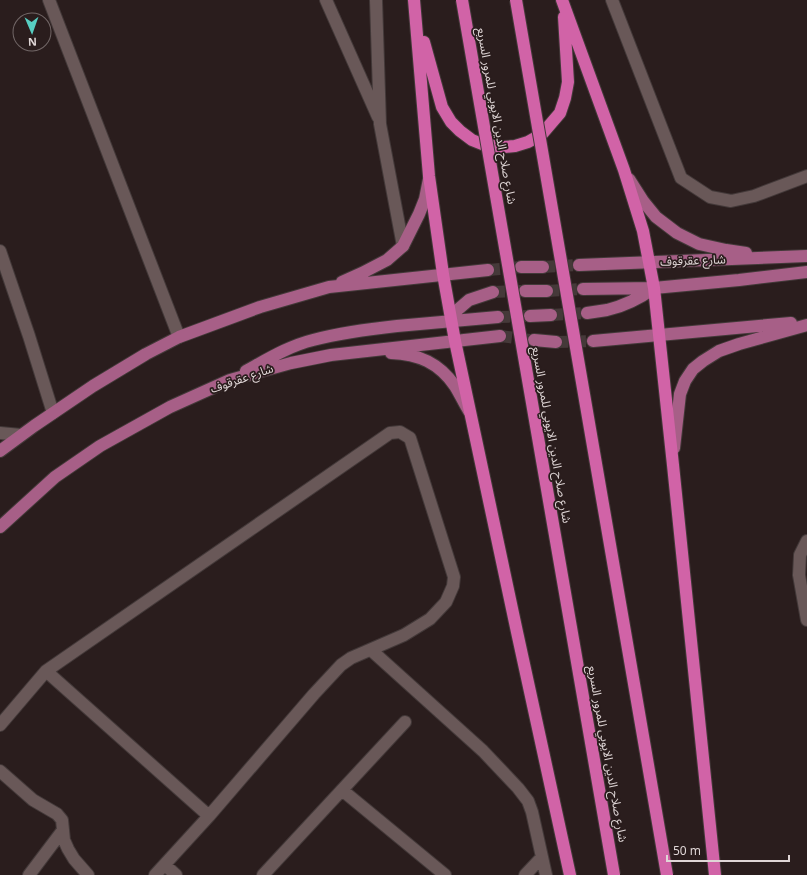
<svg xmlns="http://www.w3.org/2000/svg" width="807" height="875" font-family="Georgia,'Noto Sans Arabic',serif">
<rect width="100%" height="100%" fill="#2a1d1d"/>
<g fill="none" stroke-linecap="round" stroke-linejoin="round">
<!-- major-tunnel -->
<path stroke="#453939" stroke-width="12" stroke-dasharray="12 6" stroke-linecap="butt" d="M543 267 579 265
M488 270 521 267
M547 291 583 289
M493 292 522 291
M551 315 587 313
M498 317 530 316
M500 336 531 340
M556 342 593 341"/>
<!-- minor casing -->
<g stroke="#433939" stroke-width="14">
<path id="minor" d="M49 0 179 337
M326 0 378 117
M376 0 380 124 403 246
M612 0 681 178 710 197 731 201 754 196 807 176
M0 251 29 336 53 413
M0 433 21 435
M807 541 800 555 799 575 807 620
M371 650 483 751 518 788 528 801 532 812 546 875
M46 671 209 816
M0 725 46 671 390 433 400 432 410 438 454 577 453 586 446 602 430 619 404 635 351 658 341 665 314 694 209 816 155 875
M0 771 33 800 57 814 62 820 64 840 68 849 74 859 88 875
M342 790 445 875
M165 865 176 875
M29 875 63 830
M263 875 405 722
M525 875 542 857"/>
</g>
<!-- major casing -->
<g stroke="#433939" stroke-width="14">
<path id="major" d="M629 179 643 201 656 217 677 233 699 244 726 250 746 253
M579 265 807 256
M521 267H543
M342 282 362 273 387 260 403 246 419 214 425 199 429 179
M583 289 654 288 739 280 807 272
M525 291H547
M587 313C594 312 600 311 607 310 624 306 640 298 654 288
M530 316 551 315
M452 321 455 312 469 300 493 292
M534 340 556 342
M593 341 791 323
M391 353C419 354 439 363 455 386 460 394 464 403 469 411
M246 371C268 359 289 346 313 340 340 333 369 329 397 326 431 323 464 320 498 317
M674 448 680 394 685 381 693 369 703 361 719 351 739 344 807 325
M0 451 34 426 93 386 146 354 179 337 260 307 329 287 488 270
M0 527 55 477 100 446 170 407 230 380 291 363 331 355 500 336"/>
</g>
<!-- highway casing -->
<g stroke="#433939" stroke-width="14">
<path id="highway" d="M414 0 429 176 443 274 455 341 517 632 570 875
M562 0 624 170 643 231 654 288 673 465 715 875
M424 42 442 107 451 122 460 131 472 140 482 144 494 146 504 147 515 146 528 142 542 134 560 113 565 98 568 82 564 17"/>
</g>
<!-- minor -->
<use href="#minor" stroke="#695858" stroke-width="12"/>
<!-- major -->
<use href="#major" stroke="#a75f87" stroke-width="12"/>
<!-- highway -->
<use href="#highway" stroke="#d163a7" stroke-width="12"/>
<!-- highway-bridge casing -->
<g stroke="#433939" stroke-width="14" stroke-linecap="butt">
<path id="highway-bridge" d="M462 0 614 875
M516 0 667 875"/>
</g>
<!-- highway-bridge -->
<use href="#highway-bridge" stroke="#d163a7" stroke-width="12"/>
</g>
<g text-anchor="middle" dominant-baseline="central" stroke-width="3.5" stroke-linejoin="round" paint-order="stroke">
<!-- street labels -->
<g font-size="12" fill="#dfd6d6" stroke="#2a1d1d">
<text transform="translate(496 116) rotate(80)">شارع صلاح الدين الايوبي للمرور السريع</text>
<text transform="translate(693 261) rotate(-2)">شارع عقرقوف</text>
<text transform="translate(242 379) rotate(-19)">شارع عقرقوف</text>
<text transform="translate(551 435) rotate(80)">شارع صلاح الدين الايوبي للمرور السريع</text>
<text transform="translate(607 754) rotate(80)">شارع صلاح الدين الايوبي للمرور السريع</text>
</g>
</g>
<!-- north arrow -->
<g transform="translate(32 32) rotate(178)"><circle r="19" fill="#2a1d1d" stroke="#726767"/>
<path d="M0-3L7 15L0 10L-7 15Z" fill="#57cec2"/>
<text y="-6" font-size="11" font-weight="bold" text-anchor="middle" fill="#dfd6d6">N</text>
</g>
<!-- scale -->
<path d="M667 855v6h122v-6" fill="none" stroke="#dfd6d6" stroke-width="2"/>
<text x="673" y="855" font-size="12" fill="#dfd6d6" stroke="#2a1d1d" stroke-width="3" paint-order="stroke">50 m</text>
</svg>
